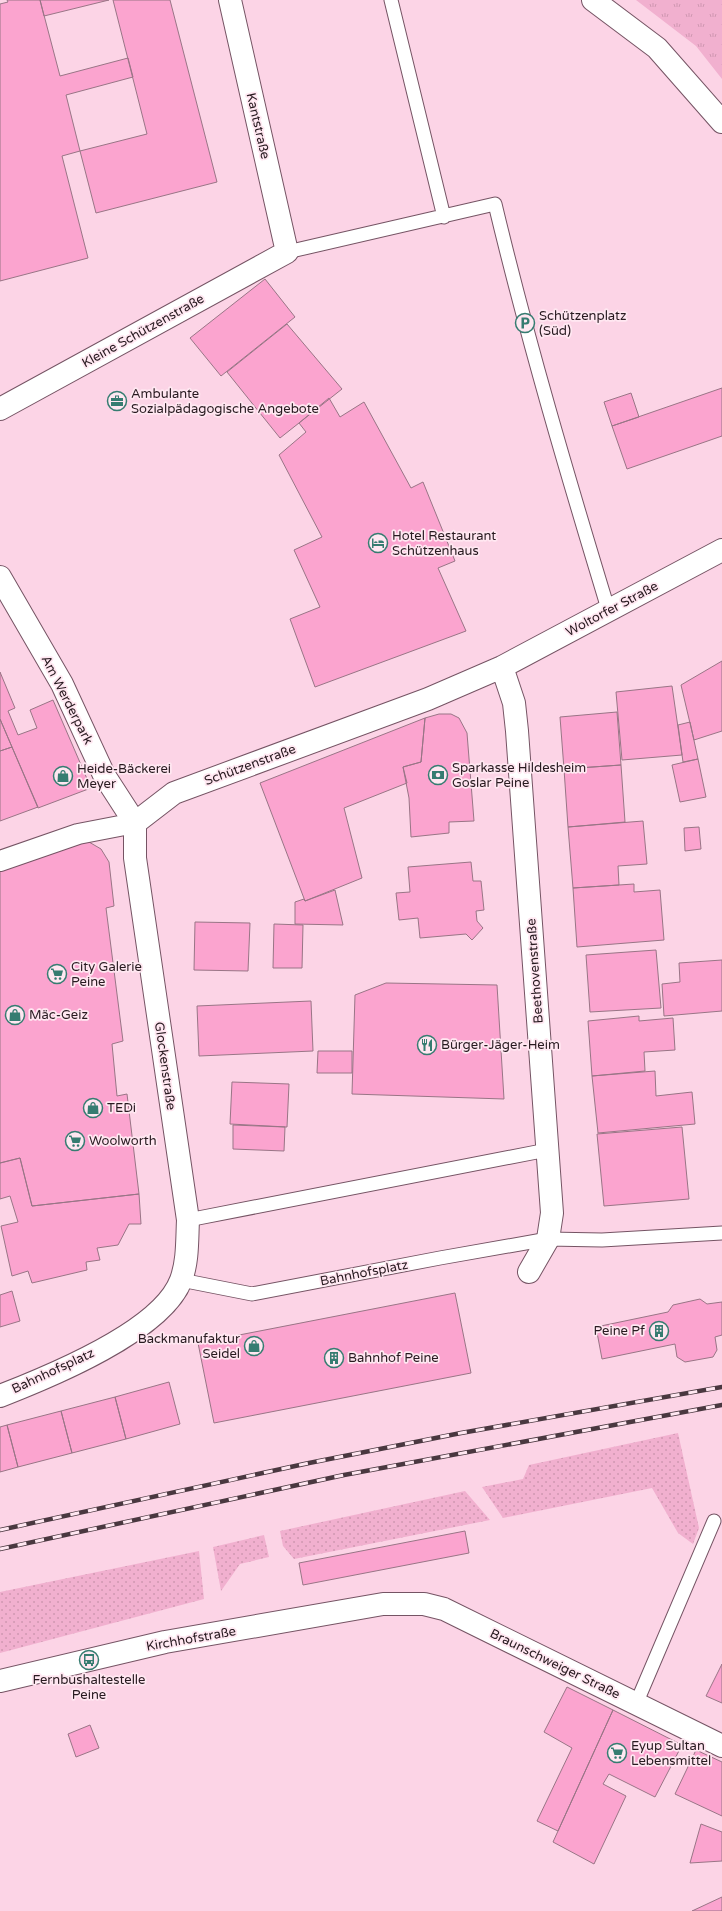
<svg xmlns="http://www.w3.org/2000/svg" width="722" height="1911" font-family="'Varela Round',sans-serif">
<defs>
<pattern id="grass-dots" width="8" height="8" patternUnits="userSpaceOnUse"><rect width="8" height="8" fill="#f1b0cf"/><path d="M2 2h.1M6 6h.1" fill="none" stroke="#cf97b1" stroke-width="1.8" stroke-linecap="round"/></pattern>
<pattern id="park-tufts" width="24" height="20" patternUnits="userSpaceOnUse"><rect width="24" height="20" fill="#f1b0cf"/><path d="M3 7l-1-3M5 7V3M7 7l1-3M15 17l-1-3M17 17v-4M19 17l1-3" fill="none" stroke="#cf97b1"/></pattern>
</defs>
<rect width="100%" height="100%" fill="#fcd4e6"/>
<!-- grass -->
<path fill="url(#grass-dots)" d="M678 1433 699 1528 693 1544 678 1533 652 1488 503 1518 482 1487 523 1479 529 1465Z
M465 1491 490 1520 294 1559 283 1546 280 1531Z
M264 1535 269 1557 240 1564 221 1591 213 1547Z
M199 1551 204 1599 0 1653V1592Z"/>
<!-- park -->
<path fill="url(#park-tufts)" d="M636 0H722V79L696 46Z"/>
<!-- building -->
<path fill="#fba4cf" stroke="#997586" d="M7 0H40L60 76 128 58 133 77 66 95 80 151 62 156 88 258 0 281V4L8 2Z
M40 0H109L44 16Z
M113 0H170L217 182 96 213 80 151 147 134Z
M265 279 295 317 221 376 190 338Z
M287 324 342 389 280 438 227 372Z
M722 388V436L627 469 612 426Z
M631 393 639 417 612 426 604 402Z
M329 398 340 417 364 402 411 488 423 482 455 561 438 568 466 631 315 687 290 619 320 607 294 550 322 537 279 455 306 432 299 423Z
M722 661V731L694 740 681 685Z
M0 672 15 708 8 711 18 735 37 728 30 710 53 700 91 788 38 808 0 719Z
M672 686 682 755 622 760 616 692Z
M617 712 621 765 564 769 560 717Z
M439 714H451L459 718 467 733 474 821 449 822V833L411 837 409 798 403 767 421 762 425 718Z
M425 718 421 762 403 767 407 783 344 808 362 878 305 901 260 783Z
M0 719 12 747 0 751Z
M690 722 698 759 683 762 678 725Z
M12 747 38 807 0 821V751Z
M698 759 706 797 680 802 672 765Z
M621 765 625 822 568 827 564 769Z
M643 821 647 864 618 866 619 885 573 888 568 827Z
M699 827 701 849 685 851 684 828Z
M76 840 89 842 101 849 109 862 114 906 106 908 123 1041 112 1044 117 1096 127 1094 139 1194 32 1206 20 1158 0 1163V867Z
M471 862 473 881H481L484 910 476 911 477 921 483 928 472 940 466 934 420 938 418 918 399 920 396 893 410 892 408 867Z
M634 884V892L660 890 664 940 577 947 573 888Z
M335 890 343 925 295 924V902L304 899 305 901Z
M195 922 250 923 248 971 194 970Z
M274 924 303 925 302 968H273Z
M656 950 661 1008 590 1012 586 955Z
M722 960V1011L664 1016 662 984 680 982 679 963Z
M386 983 497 985 504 1099 352 1094 355 995Z
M311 1001 313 1051 199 1056 197 1006Z
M639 1016V1021L673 1018 675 1050 644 1052 645 1071 592 1076 588 1021Z
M318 1051H352V1073H317Z
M655 1071 656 1096 692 1092 695 1124 598 1133 592 1076Z
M232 1082 289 1084 287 1127 230 1124Z
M233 1125 285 1127 284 1151 233 1149Z
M682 1127 689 1199 604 1206 597 1134Z
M20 1158 32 1206 139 1194 141 1224H129L118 1245 97 1248 100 1260 86 1262 87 1270 32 1283 28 1271 12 1276 1 1226 18 1222 10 1196 0 1199V1163Z
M12 1291 20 1321 0 1327V1295Z
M455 1293 471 1373 214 1423 198 1343Z
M700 1299 707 1304 722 1302V1335L715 1337 717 1350 713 1357 685 1362 677 1357 675 1344 602 1359 596 1327 668 1312 673 1305Z
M169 1382 180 1424 126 1439 115 1397Z
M115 1397 126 1439 72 1453 61 1411Z
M61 1411 72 1453 18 1467 7 1425Z
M7 1425 18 1467 0 1472V1427Z
M465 1531 469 1553 303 1585 299 1563Z
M722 1664V1703L706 1696Z
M567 1687 613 1710 558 1831 537 1821 572 1748 544 1732Z
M613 1710 682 1745 655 1797 609 1774 603 1784 626 1796 594 1864 553 1842Z
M90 1725 99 1748 76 1757 68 1734Z
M696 1750 722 1762V1816L675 1794Z
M701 1824 722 1832V1861L690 1863Z
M722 1897V1911H692Z"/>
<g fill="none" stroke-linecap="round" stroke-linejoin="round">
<!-- service casing -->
<g stroke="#755464" stroke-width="15">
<path id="service" d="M391 0 444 217
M287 252 495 204C528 342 568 477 609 612
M188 1220 547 1150
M181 1280 252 1294 440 1258 548 1239 602 1240 722 1233
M636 1704 714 1521"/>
</g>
<!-- pedestrian casing -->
<g stroke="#755464" stroke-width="22">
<path id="pedestrian" d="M0 861 78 834 135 823"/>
</g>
<!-- minor casing -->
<g stroke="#755464" stroke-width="24">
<path id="minor" d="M0 409 287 252 230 0
M0 577 62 684 104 775 135 823
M502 667 514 703 517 731 552 1213 548 1239 529 1272
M135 823 174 793 428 699 502 667 722 550
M0 1396C49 1377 162 1331 181 1280 188 1261 187 1240 188 1220L135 858V823
M0 1681 165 1642 383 1604H424L444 1609 722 1746"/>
</g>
<!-- tertiary casing -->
<g stroke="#755464" stroke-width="24">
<path id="tertiary" d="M593 0 657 48 722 122"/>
</g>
<!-- service -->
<use href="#service" stroke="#fff" stroke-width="13"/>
<!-- pedestrian -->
<use href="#pedestrian" stroke="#fff" stroke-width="20"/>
<!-- minor -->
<use href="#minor" stroke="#fff" stroke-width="22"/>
<!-- tertiary -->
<use href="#tertiary" stroke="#fff" stroke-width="22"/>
<!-- rail casing -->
<g stroke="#4a3840" stroke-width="4.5">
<path id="rail" d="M0 1530 309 1463 461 1433 722 1387
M0 1549 344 1475 722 1405"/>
</g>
<!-- rail -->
<use href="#rail" stroke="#ffe7f1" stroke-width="3" stroke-dasharray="9" stroke-linecap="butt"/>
</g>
<!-- icons -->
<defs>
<g id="parking-ring" transform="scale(1)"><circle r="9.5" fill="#ffe7f1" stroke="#367c71" stroke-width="1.5"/><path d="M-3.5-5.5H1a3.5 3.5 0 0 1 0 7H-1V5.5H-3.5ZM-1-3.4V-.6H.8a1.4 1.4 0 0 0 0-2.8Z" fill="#367c71"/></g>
<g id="office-ring" transform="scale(1)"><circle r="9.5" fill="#ffe7f1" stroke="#367c71" stroke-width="1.5"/><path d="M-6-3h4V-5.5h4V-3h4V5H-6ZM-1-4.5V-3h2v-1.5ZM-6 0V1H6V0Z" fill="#367c71"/></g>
<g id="hotel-ring" transform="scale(1)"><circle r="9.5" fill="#ffe7f1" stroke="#367c71" stroke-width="1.5"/><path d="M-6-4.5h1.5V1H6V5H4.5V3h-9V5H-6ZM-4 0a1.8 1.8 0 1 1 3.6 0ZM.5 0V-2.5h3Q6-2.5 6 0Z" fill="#367c71"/></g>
<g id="bank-ring" transform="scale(1)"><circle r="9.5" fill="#ffe7f1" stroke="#367c71" stroke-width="1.5"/><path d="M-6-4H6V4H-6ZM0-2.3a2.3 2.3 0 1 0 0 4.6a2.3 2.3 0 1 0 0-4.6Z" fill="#367c71"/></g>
<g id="shop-ring" transform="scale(1)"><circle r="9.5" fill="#ffe7f1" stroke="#367c71" stroke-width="1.5"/><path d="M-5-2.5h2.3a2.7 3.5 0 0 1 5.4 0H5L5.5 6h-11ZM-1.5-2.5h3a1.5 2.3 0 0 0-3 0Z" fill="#367c71"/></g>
<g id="supermarket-ring" transform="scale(1)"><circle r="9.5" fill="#ffe7f1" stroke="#367c71" stroke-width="1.5"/><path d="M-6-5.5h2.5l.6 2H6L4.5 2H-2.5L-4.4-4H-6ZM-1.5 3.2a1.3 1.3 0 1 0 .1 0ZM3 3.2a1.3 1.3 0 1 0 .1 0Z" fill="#367c71"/></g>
<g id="restaurant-ring" transform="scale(1)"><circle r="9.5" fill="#ffe7f1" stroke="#367c71" stroke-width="1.5"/><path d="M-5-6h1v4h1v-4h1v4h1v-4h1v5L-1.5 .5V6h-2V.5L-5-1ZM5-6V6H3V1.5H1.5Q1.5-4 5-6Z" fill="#367c71"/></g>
<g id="building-ring" transform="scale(1)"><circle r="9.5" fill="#ffe7f1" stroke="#367c71" stroke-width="1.5"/><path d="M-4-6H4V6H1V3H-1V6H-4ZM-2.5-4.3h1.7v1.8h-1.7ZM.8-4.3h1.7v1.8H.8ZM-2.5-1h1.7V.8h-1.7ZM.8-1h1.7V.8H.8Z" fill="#367c71"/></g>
<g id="bus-ring" transform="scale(1)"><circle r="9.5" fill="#ffe7f1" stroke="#367c71" stroke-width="1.5"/><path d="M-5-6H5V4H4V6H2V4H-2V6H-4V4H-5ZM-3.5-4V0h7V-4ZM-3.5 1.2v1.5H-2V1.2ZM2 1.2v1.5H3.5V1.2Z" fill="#367c71"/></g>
</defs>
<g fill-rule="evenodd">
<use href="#parking-ring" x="525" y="323"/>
<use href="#office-ring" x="117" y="401"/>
<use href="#hotel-ring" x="378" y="543"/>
<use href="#bank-ring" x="438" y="775"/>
<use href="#shop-ring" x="63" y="776"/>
<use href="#supermarket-ring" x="57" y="974"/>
<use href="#shop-ring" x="15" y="1015"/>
<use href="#restaurant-ring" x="427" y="1045"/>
<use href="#shop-ring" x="93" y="1108"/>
<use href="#supermarket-ring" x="75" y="1141"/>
<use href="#building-ring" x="659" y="1331"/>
<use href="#shop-ring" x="254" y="1346"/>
<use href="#building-ring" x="334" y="1358"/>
<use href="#bus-ring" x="89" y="1660"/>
<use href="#supermarket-ring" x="617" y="1753"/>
</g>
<g text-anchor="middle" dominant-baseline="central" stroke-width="3.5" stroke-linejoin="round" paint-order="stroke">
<!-- street labels -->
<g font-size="13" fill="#281a20" stroke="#ffe7f1">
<text transform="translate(258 126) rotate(77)">Kantstraße</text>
<text transform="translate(143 331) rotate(-29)">Kleine Schützenstraße</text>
<text transform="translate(612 609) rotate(-28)">Woltorfer Straße</text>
<text transform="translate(67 700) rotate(63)">Am Werderpark</text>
<text transform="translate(250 765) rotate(-20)">Schützenstraße</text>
<text transform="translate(535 971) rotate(-94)">Beethovenstraße</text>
<text transform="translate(165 1066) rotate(82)">Glockenstraße</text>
<text transform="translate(364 1273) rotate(-11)">Bahnhofsplatz</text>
<text transform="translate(53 1371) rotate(-25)">Bahnhofsplatz</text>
<text transform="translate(191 1639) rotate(-10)">Kirchhofstraße</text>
<text transform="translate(555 1664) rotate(26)">Braunschweiger Straße</text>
</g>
<!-- poi labels -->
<g font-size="13" fill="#281a20" stroke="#ffe7f1" text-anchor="start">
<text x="539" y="316">Schützenplatz<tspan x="539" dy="15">(Süd)</tspan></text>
<text x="131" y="394">Ambulante<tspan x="131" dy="15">Sozialpädagogische Angebote</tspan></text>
<text x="392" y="536">Hotel Restaurant<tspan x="392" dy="15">Schützenhaus</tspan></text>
<text x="452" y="768">Sparkasse Hildesheim<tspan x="452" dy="15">Goslar Peine</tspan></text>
<text x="77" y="769">Heide-Bäckerei<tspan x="77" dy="15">Meyer</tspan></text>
<text x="71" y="967">City Galerie<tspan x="71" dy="15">Peine</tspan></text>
<text x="29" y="1015">Mäc-Geiz</text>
<text x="441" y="1045">Bürger-Jäger-Heim</text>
<text x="107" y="1108">TEDi</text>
<text x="89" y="1141">Woolworth</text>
<text x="645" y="1331" text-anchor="end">Peine Pf</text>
<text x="240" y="1339" text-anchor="end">Backmanufaktur<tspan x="240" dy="15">Seidel</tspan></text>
<text x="348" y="1358">Bahnhof Peine</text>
<text x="89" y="1680" text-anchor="middle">Fernbushaltestelle<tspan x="89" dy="15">Peine</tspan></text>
<text x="631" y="1746">Eyup Sultan<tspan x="631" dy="15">Lebensmittel</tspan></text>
</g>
</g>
</svg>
